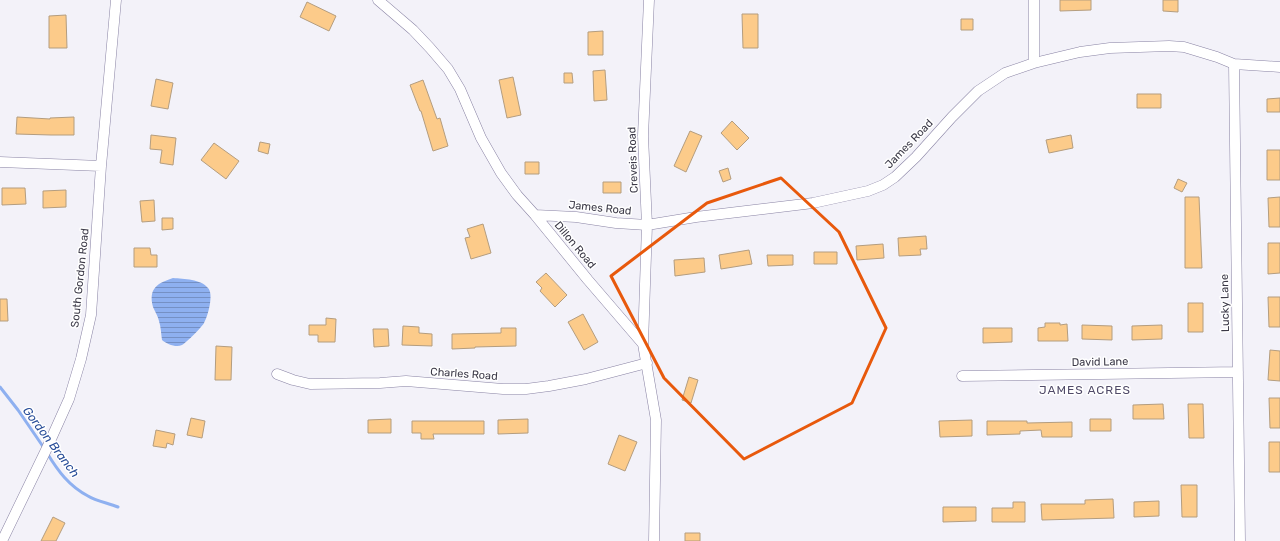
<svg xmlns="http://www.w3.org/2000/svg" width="1280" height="541" font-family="Rubik,sans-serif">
<defs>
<pattern id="water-rules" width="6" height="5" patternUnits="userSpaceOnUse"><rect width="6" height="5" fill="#8eb0f0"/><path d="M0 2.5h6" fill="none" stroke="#7590c4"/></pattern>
</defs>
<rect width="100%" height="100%" fill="#f3f2f9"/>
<!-- water -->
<path fill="url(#water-rules)" d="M173 278C184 279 201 279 208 288 214 294 208 316 204 323 202 327 186 343 182 345 176 348 167 344 162 340 161 334 161 327 159 321 158 316 155 312 153 307 148 288 158 283 173 278Z"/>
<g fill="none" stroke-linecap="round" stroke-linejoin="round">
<!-- stream -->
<path stroke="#8eb0f0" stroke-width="3" d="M0 387 18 410 44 448
M47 453C58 471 69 486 88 496 96 501 108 503 118 507"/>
</g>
<!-- building -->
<path fill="#fccb8a" stroke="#b49d7f" d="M1060 0H1091V10L1060 11Z
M1163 0H1178V12L1163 11Z
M307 2 336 16 329 31 300 17Z
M742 14H758V48H743Z
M66 15 67 48H49V16Z
M961 19H973V30H961Z
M603 31V55H588V32Z
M605 70 607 100 594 101 593 71Z
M564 73H572L573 83H564Z
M513 77 521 115 507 118 499 80Z
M156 79 173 83 168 109 151 106Z
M423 80 437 119 440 118 448 146 433 151 421 111H420L410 85Z
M1137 94H1161V108H1137Z
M1280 98V112H1267V99Z
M17 117 50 119V118L74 117V135H51L16 134Z
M732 121 749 138 737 150 721 133Z
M690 131 702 136 686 172 674 166Z
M151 135 176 138 173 165 160 163 162 150 150 149Z
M1071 135 1073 148 1049 153 1046 140Z
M260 142 270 144 268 154 258 151Z
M214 143 239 161 226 179 201 160Z
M1267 150H1280V180H1267Z
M525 162H539V174H525Z
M728 168 731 179 723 182 719 171Z
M1178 179 1187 183 1182 192 1174 188Z
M603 182H621V193H603Z
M2 188H25L26 204 2 205Z
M66 190V207L43 208V191Z
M1185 197H1199L1202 268H1185Z
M1280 197V227H1269L1268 198Z
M154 200 155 221 142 222 140 201Z
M162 218H173V229L162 230Z
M483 224 491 253 471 259 465 238 470 237 467 229Z
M926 236 927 249H920L921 255 899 256 898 238Z
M1268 243H1280V273L1268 274Z
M883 244 884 258 857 260 856 246Z
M134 248H150L151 255H157V267H134Z
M749 250 752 264 721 269 719 255Z
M814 252H837V264H814Z
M767 255H793V265L768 266Z
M704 258 705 272 675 276 674 260Z
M546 273 567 295 555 307 540 291 542 288 536 282Z
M1268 297H1280V327H1269Z
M0 299H7L8 321H0Z
M1188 303H1203V332H1188Z
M583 314 598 342 584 350 568 322Z
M326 318 336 319 335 342H318V335H309V325H326Z
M1045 323H1060V325L1067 324 1068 341H1038V328L1045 327Z
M1082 325 1112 326V340L1082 339Z
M1162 325V339L1132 340V326Z
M403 326 419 327V333L432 334V346L402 345Z
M501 328H516V346L475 347V348L452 349V334L501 333Z
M983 328H1012V342L983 343Z
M373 329H388L389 346 374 347Z
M216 346 232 347 231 380H215Z
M1270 350 1280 351V381L1268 380Z
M689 377 698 380 691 403 682 400Z
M1269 398H1280V428H1270Z
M1163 404 1164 419H1133V405Z
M1188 404H1203L1204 438H1189Z
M191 418 205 421 202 438 187 435Z
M391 419V433H368V420Z
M528 419V433L498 434V420Z
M1090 419H1111V431H1090Z
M972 420V436L940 437 939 421Z
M412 421H484V434H433L434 439H421V433H412Z
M987 421H1027V423L1072 422V437H1042L1041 430 1020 431V434L987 435Z
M156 430 175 434 173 445 167 443 166 448 153 446Z
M619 435 637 442 625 471 608 464Z
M1269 442H1280V472H1269Z
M1181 485H1197V517H1182Z
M1113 499 1114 518 1042 520 1041 504H1085V500Z
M1159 501V516L1134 517V502Z
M1013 502H1025V522H992V508H1013Z
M943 507H976V521L943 522Z
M53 517 65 523 56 541H41Z
M685 533H700V541H685Z"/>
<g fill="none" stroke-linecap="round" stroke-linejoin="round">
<!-- minor casing -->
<g stroke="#8983a4" stroke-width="11">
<path id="minor" d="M378 0 413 30 430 48 448 69 460 89 481 138 501 173 517 195 535 215 588 280 643 344 656 420 654 541
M1034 63V0
M1234 64 1240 541
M0 162 101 166
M535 215 576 217 616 223 647 225 696 217 813 203 868 191 883 185 895 177 916 157 952 117 978 91 1005 73 1034 63 1080 52 1110 48 1169 46 1184 47 1217 57 1234 64 1280 67
M643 344 647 225 643 136 649 0
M277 374 293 380 310 384 380 383 406 381 503 389H526L549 386 586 379 647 363
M962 376 1238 372
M2 541 47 448 69 399 81 359 91 315 101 166 116 0"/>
</g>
<!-- minor -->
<use href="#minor" stroke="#fff" stroke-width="10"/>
</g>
<!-- marked area -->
<path fill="none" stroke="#e8590c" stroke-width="3" stroke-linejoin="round" d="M781 178 839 232 886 328 852 403 744 459 664 378 611 276 707 203Z"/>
<g text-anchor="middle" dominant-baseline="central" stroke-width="3" stroke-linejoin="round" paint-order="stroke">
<!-- street labels -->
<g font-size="11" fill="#3b3947" stroke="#fff">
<text transform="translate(909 144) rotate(-46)">James Road</text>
<text transform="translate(633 160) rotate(-92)">Creveis Road</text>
<text transform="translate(600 208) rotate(6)">James Road</text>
<text transform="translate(575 245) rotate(50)">Dillon Road</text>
<text transform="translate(80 278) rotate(-84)">South Gordon Road</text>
<text transform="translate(1225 303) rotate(-91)">Lucky Lane</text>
<text transform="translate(1100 362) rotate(-1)">David Lane</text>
<text transform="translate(464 374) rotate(4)">Charles Road</text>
</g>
<!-- neighbourhood labels -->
<g font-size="12" letter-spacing="1" fill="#504a68" stroke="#fff">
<text x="1085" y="390">JAMES ACRES</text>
</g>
<!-- water labels -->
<g font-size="12" font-style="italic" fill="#284d98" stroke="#fff">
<text transform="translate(51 442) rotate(53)">Gordon Branch</text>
</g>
</g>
</svg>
